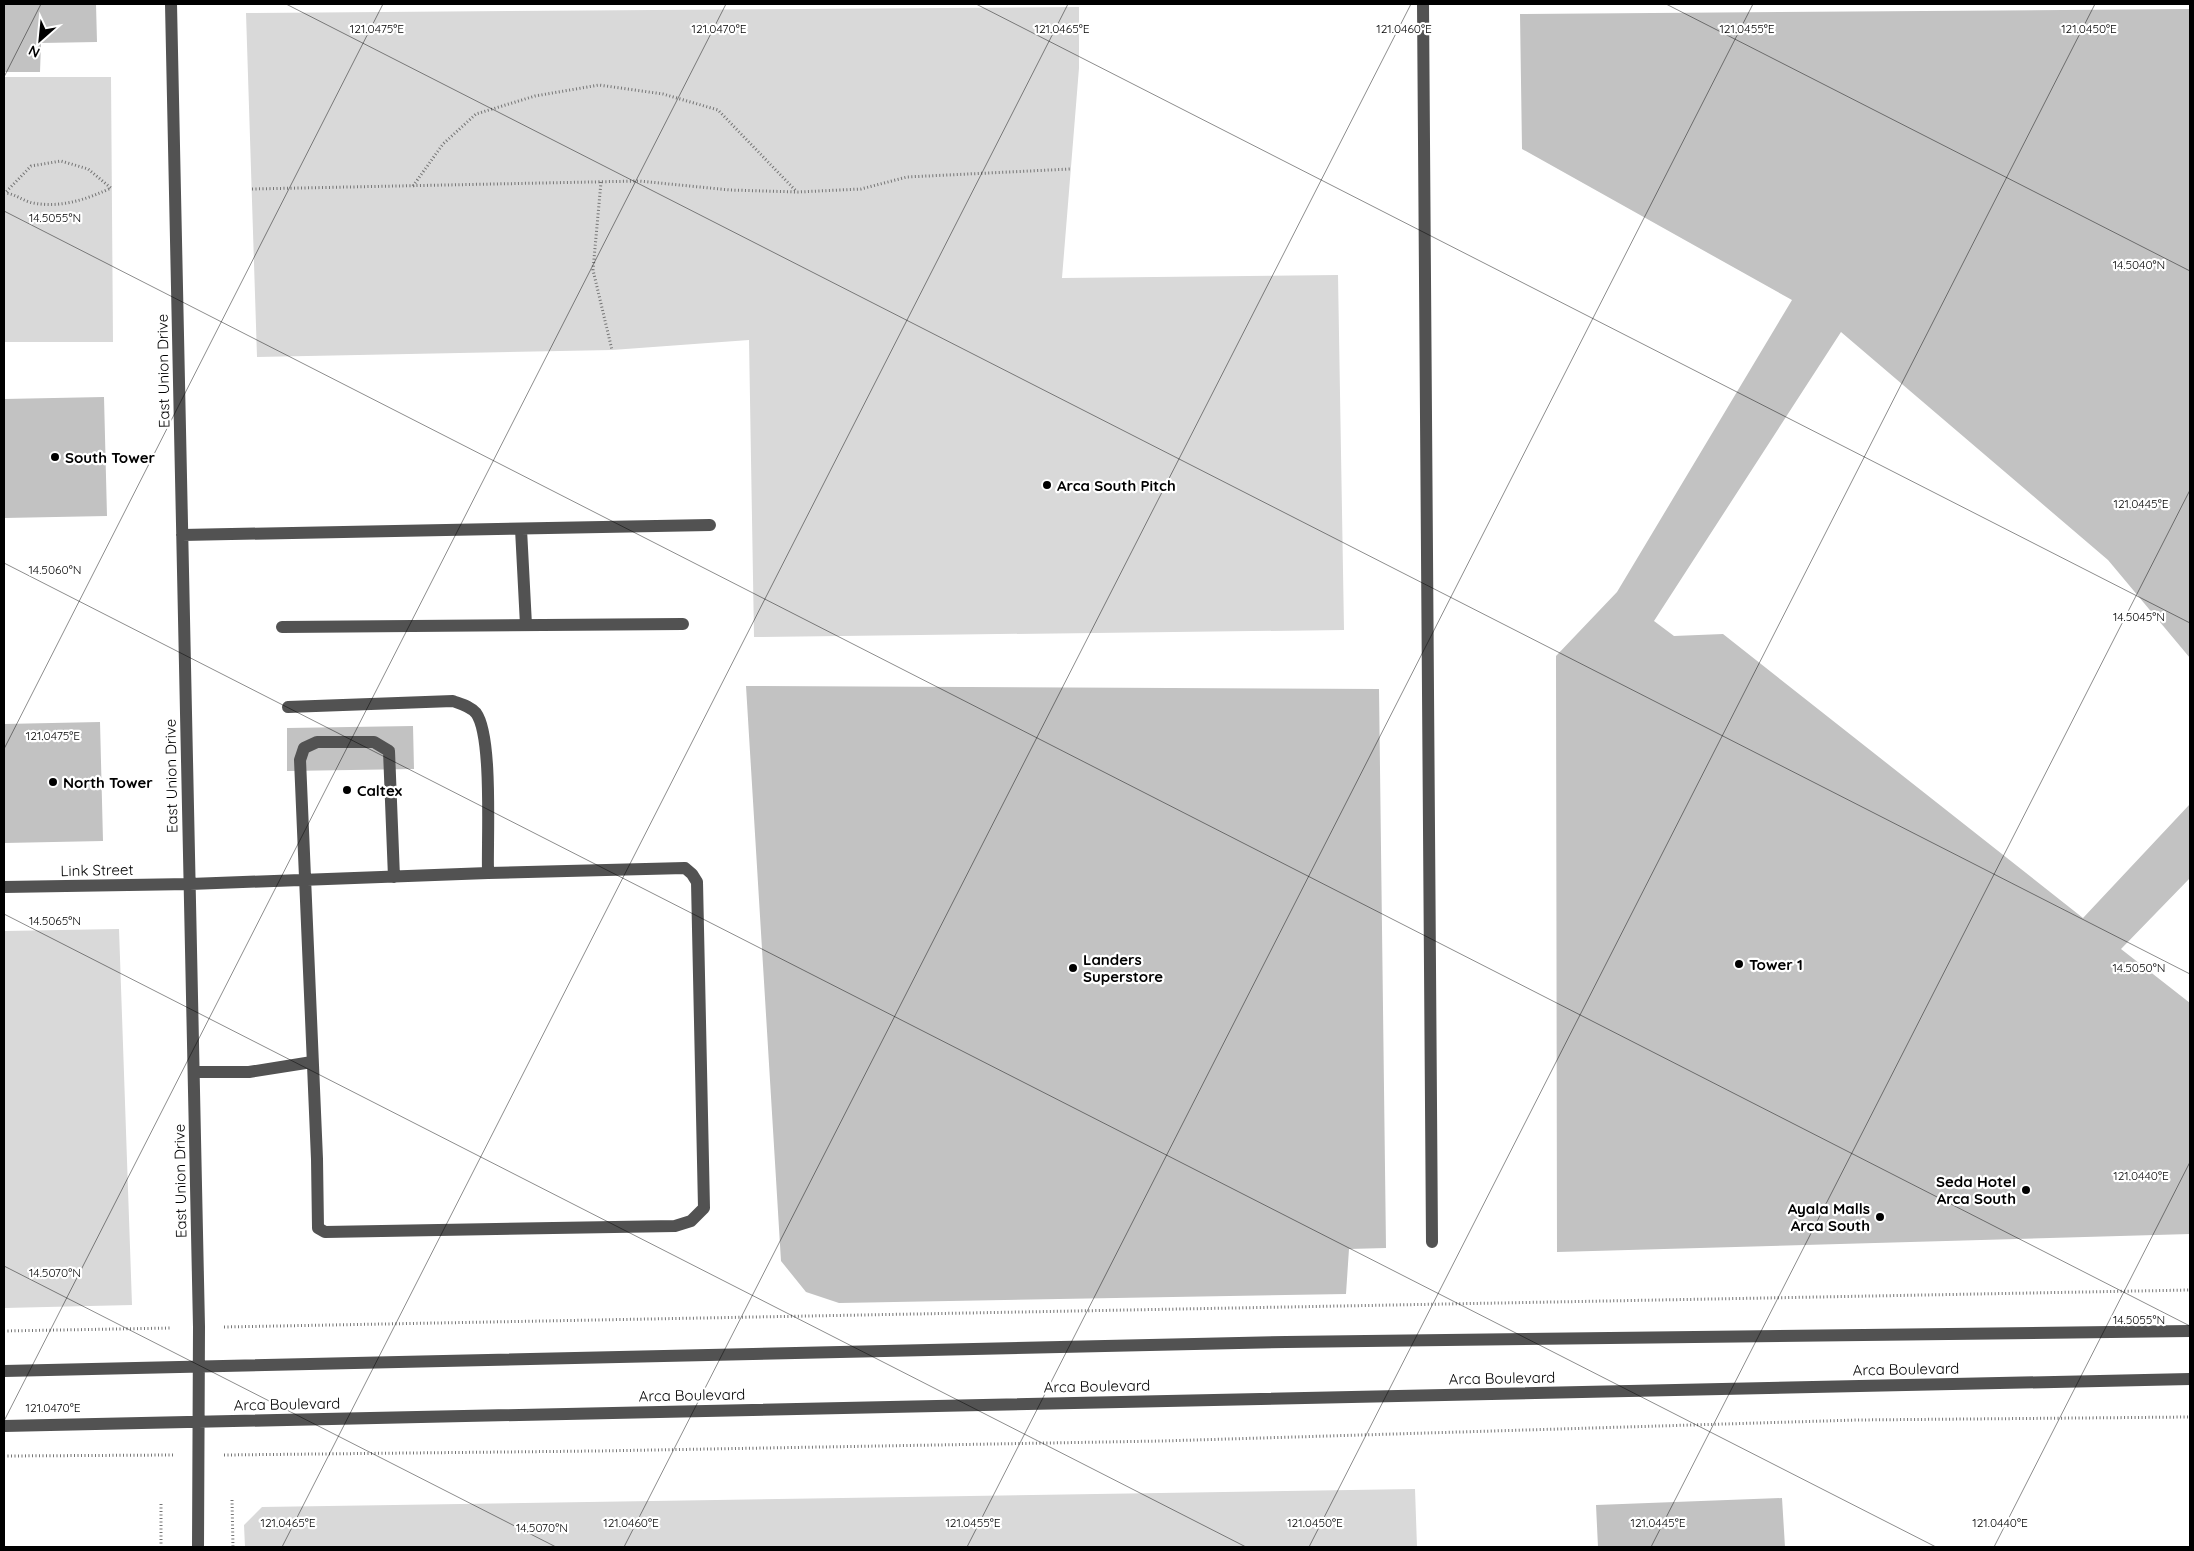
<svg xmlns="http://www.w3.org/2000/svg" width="2194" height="1551" font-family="Quicksand,sans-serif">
<rect width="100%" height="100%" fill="#fff"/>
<!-- green -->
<path fill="#d9d9d9" d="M1079 7V68L1062 278 1338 275 1344 630 754 637 749 340 612 350 257 357 246 13Z
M4 77H111L113 342H4Z
M119 929 132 1305 4 1308V931Z
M1415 1489 1417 1547H245L244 1525 262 1507Z"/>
<!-- building -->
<path fill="#c2c2c2" d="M4 4H96L97 42 41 43 40 72H4Z
M2190 9V658L2108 560 1841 332 1654 621 1674 636 1723 634 2083 918 2190 804V878L2121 949 2190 1003V1234L1557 1252 1556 656 1617 592 1792 300 1522 149 1520 14Z
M104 397 107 516 4 518V399Z
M746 686 1379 689 1386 1248 1349 1249 1346 1294 839 1303 806 1292 781 1261Z
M100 722 103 841 4 843V724Z
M413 726 414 769 287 771V728Z
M1782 1498 1785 1547H1598L1596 1505Z"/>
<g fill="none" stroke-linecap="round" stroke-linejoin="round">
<!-- path -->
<path stroke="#747474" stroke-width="3" stroke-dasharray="1 2.5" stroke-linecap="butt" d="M601 182 593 270 612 350
M413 186 443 144 476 114 535 96 599 85 663 94 718 110 797 192
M252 189 639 181 730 190 798 192 861 189 907 177 1070 169
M4 193C14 193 23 201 33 203 61 208 85 200 111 188L88 169 61 161 31 166 6 192
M224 1327 2190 1290
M4 1331 172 1328
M224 1455 596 1451 1162 1441 1857 1420 2190 1417
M4 1456 173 1455
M232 1500 233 1547
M161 1547V1502"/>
<!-- minor -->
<path stroke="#525252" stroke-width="12" d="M171 4 199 1327 198 1547
M1423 4 1432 1242
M521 529 526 625
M182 535 710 525
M282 627 683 624
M288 707 453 701C461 704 470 706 476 713 493 736 487 840 488 873L685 868 692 874 697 882 704 1208 691 1221 675 1226 325 1232 318 1228 317 1159 300 760 304 748 317 742H374L389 751 394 877
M4 887 190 884 488 873
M194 1072H249L312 1062
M4 1371 1286 1342 2190 1331
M4 1426 2190 1379"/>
</g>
<!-- ticks -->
<path fill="none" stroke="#000" stroke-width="1" stroke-opacity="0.45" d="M286 4 2190 974M976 4 2190 623M1666 4 2190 271M4 77 41 4M4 211 2190 1326M4 563 1936 1547M4 749 383 4M4 914 1246 1547M4 1266 556 1547M4 1421 726 4M282 1547 1068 4M624 1547 1411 4M967 1547 1753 4M1309 1547 2095 4M1651 1547 2190 490M1994 1547 2190 1162"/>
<!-- markers -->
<g fill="#000" stroke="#fff" stroke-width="2">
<circle cx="55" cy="457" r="5"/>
<circle cx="1047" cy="485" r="5"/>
<circle cx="53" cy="782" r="5"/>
<circle cx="347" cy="790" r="5"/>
<circle cx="1739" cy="964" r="5"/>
<circle cx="1073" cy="968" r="5"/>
<circle cx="2026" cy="1190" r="5"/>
<circle cx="1880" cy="1217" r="5"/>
</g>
<g text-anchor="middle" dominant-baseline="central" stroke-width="4.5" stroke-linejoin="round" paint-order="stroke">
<!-- street labels -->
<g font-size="15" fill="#000" stroke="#fff">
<text transform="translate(163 371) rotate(-91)">East Union Drive</text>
<text transform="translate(171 776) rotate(-91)">East Union Drive</text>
<text transform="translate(97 870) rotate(-1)">Link Street</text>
<text transform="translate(180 1181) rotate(-91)">East Union Drive</text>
<text transform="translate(1906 1369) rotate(-1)">Arca Boulevard</text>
<text transform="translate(1502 1378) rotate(-1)">Arca Boulevard</text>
<text transform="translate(1097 1386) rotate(-1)">Arca Boulevard</text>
<text transform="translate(692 1395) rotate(-1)">Arca Boulevard</text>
<text transform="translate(287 1404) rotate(-1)">Arca Boulevard</text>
</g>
<!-- poi labels -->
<g font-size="15" font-weight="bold" fill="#000" stroke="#fff" text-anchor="start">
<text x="65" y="457">South Tower</text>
<text x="1057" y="485">Arca South Pitch</text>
<text x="63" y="782">North Tower</text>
<text x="357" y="790">Caltex</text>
<text x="1083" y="959">Landers<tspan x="1083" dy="17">Superstore</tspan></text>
<text x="1749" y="964">Tower 1</text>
<text x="2016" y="1181" text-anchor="end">Seda Hotel<tspan x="2016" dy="17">Arca South</tspan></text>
<text x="1870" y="1208" text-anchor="end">Ayala Malls<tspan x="1870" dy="17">Arca South</tspan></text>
</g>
</g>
<g font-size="12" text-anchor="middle" fill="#000" stroke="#fff" stroke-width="4.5" stroke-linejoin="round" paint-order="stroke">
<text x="377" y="33">121.0475°E</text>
<text x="719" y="33">121.0470°E</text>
<text x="1062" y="33">121.0465°E</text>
<text x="1404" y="33">121.0460°E</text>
<text x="1747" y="33">121.0455°E</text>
<text x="2089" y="33">121.0450°E</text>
<text x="55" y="222">14.5055°N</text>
<text x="2139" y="269">14.5040°N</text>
<text x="2141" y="508">121.0445°E</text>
<text x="55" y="574">14.5060°N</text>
<text x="2139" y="621">14.5045°N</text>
<text x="53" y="740">121.0475°E</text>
<text x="55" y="925">14.5065°N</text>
<text x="2139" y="972">14.5050°N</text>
<text x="2141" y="1180">121.0440°E</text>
<text x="55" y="1277">14.5070°N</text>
<text x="2139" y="1324">14.5055°N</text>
<text x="53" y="1412">121.0470°E</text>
<text x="288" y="1527">121.0465°E</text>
<text x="631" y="1527">121.0460°E</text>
<text x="973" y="1527">121.0455°E</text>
<text x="1315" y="1527">121.0450°E</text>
<text x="1658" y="1527">121.0445°E</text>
<text x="2000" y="1527">121.0440°E</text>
<text x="542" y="1532">14.5070°N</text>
</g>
<!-- border -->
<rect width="2194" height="1551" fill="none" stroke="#000000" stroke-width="10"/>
<!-- north arrow -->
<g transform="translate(40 40) rotate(207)" stroke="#ffffff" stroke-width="4" paint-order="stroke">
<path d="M0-4L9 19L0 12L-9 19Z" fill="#000000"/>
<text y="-8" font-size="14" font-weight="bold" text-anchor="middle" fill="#000000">N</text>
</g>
</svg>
